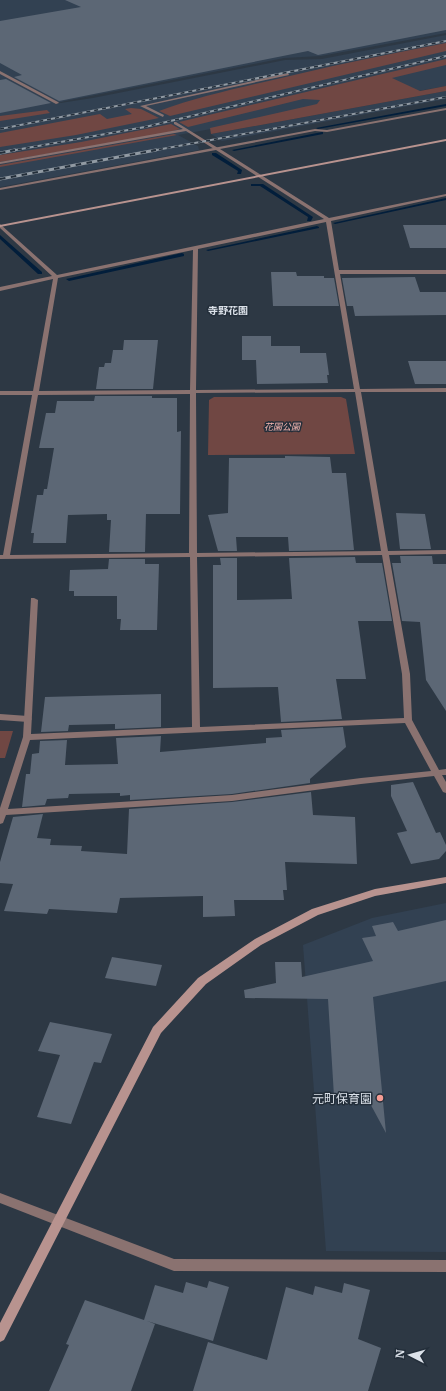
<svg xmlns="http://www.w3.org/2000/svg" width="446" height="1391" font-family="Merriweather,'Noto Sans JP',serif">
<rect width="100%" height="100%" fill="#2d3844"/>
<!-- built -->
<path fill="#324152" d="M0 0H446V33L321 56 284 58 65 101 54 104 93 98 285 60 322 59 446 35V86L178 135 198 146 199 150 0 187Z
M446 91V99L222 141 211 134Z
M446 903V1252L326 1251 303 945 372 918Z"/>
<!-- green -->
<path fill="#704743" d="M446 43V51L170 116 159 111C203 95 248 86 294 75 344 63 395 53 446 43Z
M446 59V65L392 78 420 91 446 86V91L211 134 210 128 317 104 320 100 303 99 188 127 179 122Z
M131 108 141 109 159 118 76 135 0 147V133L100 114 107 119 132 114 125 109Z
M47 110 50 113 0 121V116Z
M171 124 180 129 162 134 0 162V155L81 142Z
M174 134 177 135 0 167V165Z
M214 397H341L346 399 355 454 208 455 209 400Z
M0 731H13L5 758H0Z"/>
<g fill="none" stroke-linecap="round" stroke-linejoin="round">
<!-- stream -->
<path fill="#021e3b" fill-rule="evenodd" d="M446 104V106L318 129 316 128Z
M322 132H323V134L234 151 232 150Z
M212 153H216L242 170 241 174H237L238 171 212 155Z
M253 184H263L313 217 311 221H307L308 217 260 186H251V184Z
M446 198V200L335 224 333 223Z
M317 226 319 227V228L208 251 206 250Z
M0 235 42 272V274H38L0 239Z
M182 253 184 254V256L69 281 66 279Z"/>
</g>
<!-- building -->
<path fill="#5c6775" d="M65 0H446V30L318 55 308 51 59 101 14 77 22 75 0 63V21L81 7Z
M6 79 51 103 0 113V80Z
M403 225H446V248H410Z
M271 272H296L297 276H324V278H334L339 306H273Z
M415 277 420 292H446V315L355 316 353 306H347L342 278Z
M242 336H271V346H300V353H326L329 375H327L328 383 257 384 256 360H242Z
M124 340H158L153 389H96L99 367H104L105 363H111L113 350H123Z
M408 361H446V384H415Z
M95 396H152V398H177V432L181 431 180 514H146L145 552H109L111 520H107V514L68 515 66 543H33L34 533H31L37 495H43L44 489H47L54 448H39L46 413H55L57 401H94Z
M285 456 330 457 332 473H346L354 550 289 551 288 537H236L237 551H218L208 515 228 513 229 458H285Z
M396 513 425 514 431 549H400Z
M400 556H432L433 564H446V711L426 680 420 622 402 621 392 563H401Z
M355 557 356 563H382L392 621H358L366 679H336L342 719 281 722 278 687 213 688V565H221L220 558H237V600L292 599 289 558Z
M109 559H145V564H159L157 630H120L121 619H117V596H74V591H69L70 570 108 569Z
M161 694V727L115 729V724L69 725 68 731 41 732 45 697Z
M343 727 346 747 310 779V783L232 794 130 800V795L120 796V793L69 794 68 798 47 799 45 805 22 807 26 774H30L32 754 39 753 40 741 67 740 65 765 118 764 116 738 161 736 160 752 266 743V738L282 737 281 730Z
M413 782 436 833 440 832 446 845V851L439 859 411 864 397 833 407 831 391 796V785Z
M311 792 313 815 355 817 357 864 285 862 287 890H283L284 900H234L235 916 203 917V896L120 898 117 913 49 909 47 914 4 911 13 884 0 883V862L13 817 43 814 37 838 51 839 50 845 82 846 81 851 127 854 129 809 232 802Z
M446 920V981L373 997 386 1133 366 1096H334L328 999 245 998 244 990 276 983 275 962H301L302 977 373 961 362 938 376 936 372 926 393 922 398 931Z
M112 957 162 965 156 986 105 978Z
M50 1022 112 1034 101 1063 94 1062 71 1124 37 1117 60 1055 38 1051Z
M209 1281 229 1287 213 1341 147 1321 155 1324 131 1391H49L69 1345 66 1344 85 1300 144 1320 155 1285 183 1293 186 1282 207 1288Z
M344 1283 370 1290 358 1339 381 1348 368 1391H193L208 1342 267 1360 286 1287 313 1295 315 1286 342 1293Z"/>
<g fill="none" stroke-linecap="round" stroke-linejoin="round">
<!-- lane -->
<path fill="#8a7270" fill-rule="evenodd" d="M288 73 289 75 146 106 164 115 163 117 140 106Z
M174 122H176L218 148 214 149 186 131 0 164V162L183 129 174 124Z
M0 714 28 716 32 719 28 722 0 720Z"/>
<!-- street -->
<path fill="#8a7270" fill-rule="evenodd" d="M0 71 58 102 59 103 56 104 0 74Z
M446 108V110L327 132 315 131 220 149 329 218 446 194V196L331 221 339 270H446V274H340L360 389 446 388V392H361L388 551 446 550V554L389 555 410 674 412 720 439 770 446 769V775H442L446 782V793L443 792 434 776 361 784 232 801 6 815 3 823 0 824V808L23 737 31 598H34L38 600 31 734 192 727 190 557 0 559V555H3L32 395H0V391H33L53 279 0 291V287L52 276 0 228V224L57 275 324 219 216 150 0 190V188L315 129 327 130ZM326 222 354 389 196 390 198 249ZM193 250 190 390 39 391 58 278ZM355 392 381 551 197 553 196 393ZM190 394 189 553 10 555 38 395ZM382 555 402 674 404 718 200 727 197 557ZM405 723 431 771 361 778 232 795 8 809 30 740Z
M0 1193 174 1259 446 1260V1272L174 1271 0 1203Z"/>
<!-- secondary -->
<path fill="#b8938f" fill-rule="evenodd" d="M446 139V141L0 227V225Z
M446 877V883L375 896 318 915 261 945 206 984 161 1033 4 1340 0 1342V1323L153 1027 198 978 255 939 312 909 375 889Z"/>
<!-- rail-far1 casing -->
<g stroke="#919aa3" stroke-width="2">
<path id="rail-far1" d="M0 129 446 41
M10 151 145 127 446 56
M151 151 446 97"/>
</g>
<!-- rail casing -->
<g stroke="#919aa3" stroke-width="3">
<path id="rail" d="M0 153 15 150
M0 179 156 150"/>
</g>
<!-- rail-far1 -->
<use href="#rail-far1" stroke="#232e3a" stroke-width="1.5" stroke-dasharray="4" stroke-linecap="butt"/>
<!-- rail -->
<use href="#rail" stroke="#232e3a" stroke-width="2" stroke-dasharray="5.5" stroke-linecap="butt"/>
</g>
<!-- markers -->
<circle fill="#f59c94" stroke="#232e3a" stroke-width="1.5" cx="380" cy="1098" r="4"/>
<g text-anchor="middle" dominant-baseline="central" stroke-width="3" stroke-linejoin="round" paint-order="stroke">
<!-- far-park labels -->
<g font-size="9" font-style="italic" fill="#fcbab4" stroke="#232e3a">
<text x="282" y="426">花園公園</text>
</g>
<!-- far-quarter labels -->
<g font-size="10" font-weight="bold" fill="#dbe1e9" stroke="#232e3a">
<text x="228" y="310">寺野花園</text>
</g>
<!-- near-poi labels -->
<g font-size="12" fill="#dbe1e9" stroke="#232e3a" text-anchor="end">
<text x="372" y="1098">元町保育園</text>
</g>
</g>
<!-- north arrow -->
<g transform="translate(410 1355) rotate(276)" stroke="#232e3a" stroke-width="3" paint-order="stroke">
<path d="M0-3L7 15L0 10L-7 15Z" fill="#dbe1e9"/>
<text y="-6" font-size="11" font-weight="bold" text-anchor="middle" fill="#dbe1e9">N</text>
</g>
</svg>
